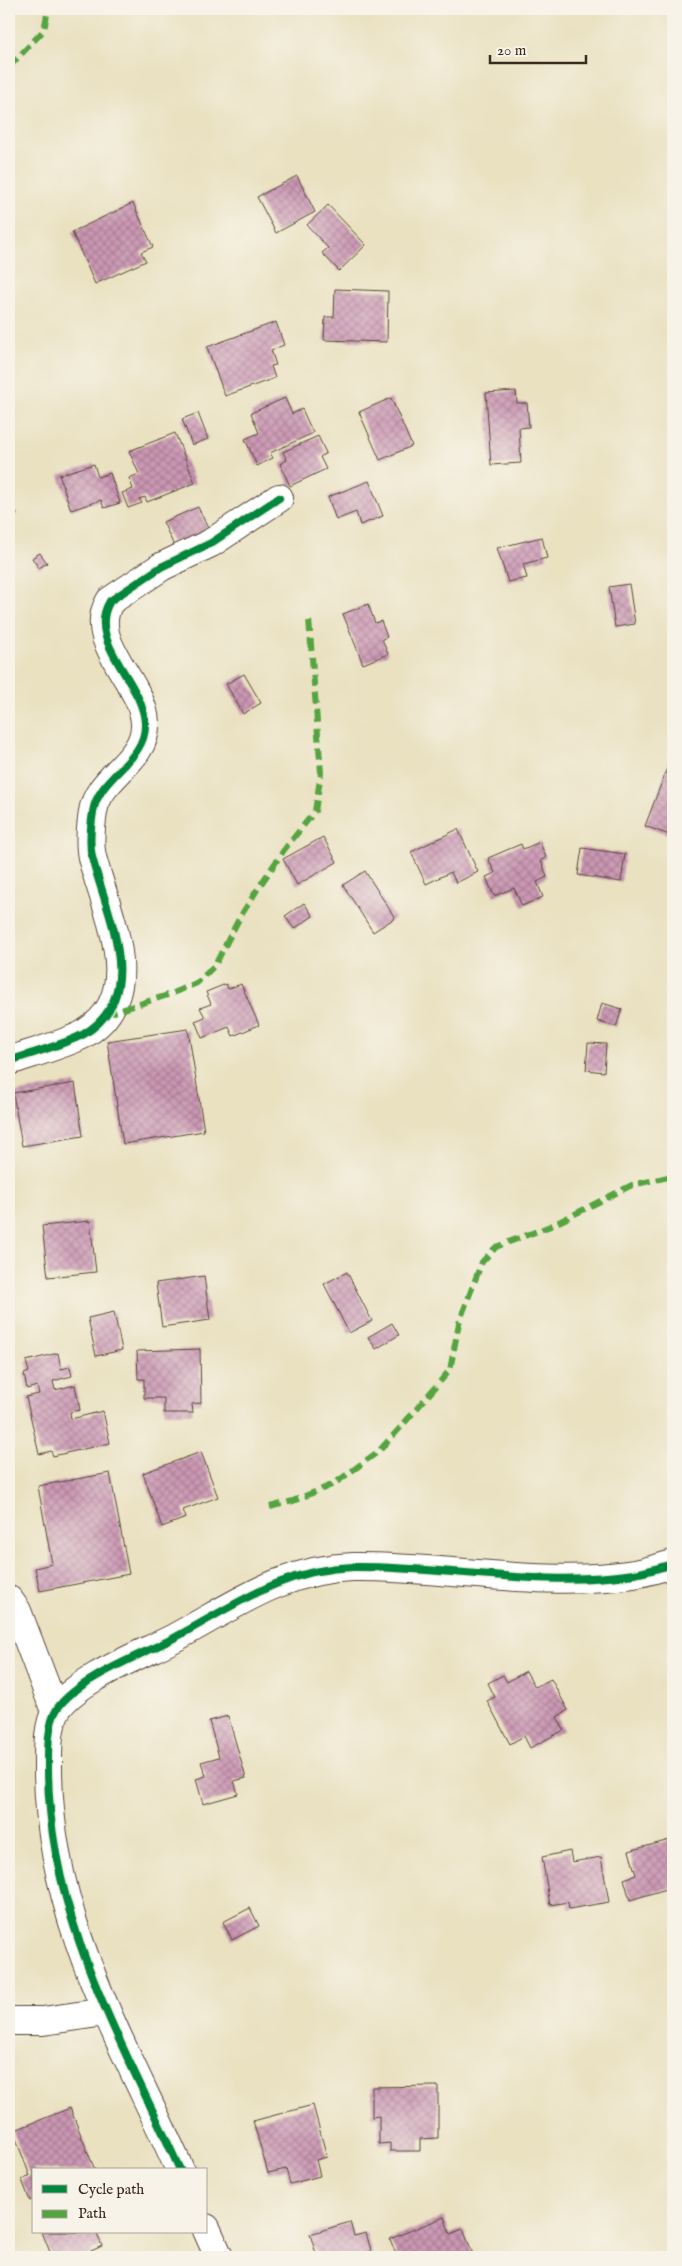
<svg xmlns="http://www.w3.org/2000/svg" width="682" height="2266" font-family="'IM FELL English',serif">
<defs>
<pattern id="building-cross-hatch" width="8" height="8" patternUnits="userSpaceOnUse" patternTransform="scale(1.25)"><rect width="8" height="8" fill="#cb97b4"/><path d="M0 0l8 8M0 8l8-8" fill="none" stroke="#a67b92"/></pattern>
</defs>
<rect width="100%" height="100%" fill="#f7f3e8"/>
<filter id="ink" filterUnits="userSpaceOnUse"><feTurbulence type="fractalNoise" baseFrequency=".02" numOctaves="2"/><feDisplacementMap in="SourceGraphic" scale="10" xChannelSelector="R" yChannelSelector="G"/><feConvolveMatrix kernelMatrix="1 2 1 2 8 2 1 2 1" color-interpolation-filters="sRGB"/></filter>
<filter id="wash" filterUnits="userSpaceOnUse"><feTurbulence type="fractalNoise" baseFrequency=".0096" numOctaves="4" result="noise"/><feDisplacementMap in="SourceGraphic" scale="20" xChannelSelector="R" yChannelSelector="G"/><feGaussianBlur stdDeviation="1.12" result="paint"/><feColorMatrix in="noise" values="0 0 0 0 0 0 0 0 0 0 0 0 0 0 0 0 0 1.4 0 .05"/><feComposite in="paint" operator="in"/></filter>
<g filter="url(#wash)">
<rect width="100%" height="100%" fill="#eae1c1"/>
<g id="blocks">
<!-- building -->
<path fill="url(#building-cross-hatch)" d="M297 176 315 212 276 233 257 197Z
M133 203 153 247 141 252 146 261 95 284 72 232Z
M328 205 366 245 339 271 322 253 328 248 307 225Z
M335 289 388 291 387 342 324 340 325 317H334Z
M276 322 284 345 271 350 276 365 271 366 275 378 225 396 207 347Z
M516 391 517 403H527L529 427 519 428 521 463 491 465 486 393Z
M285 398 292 414 302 409 313 433 270 453 273 458 257 466 245 439 259 433 251 413Z
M391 398 412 446 380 460 359 412Z
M198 413 208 439 192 445 182 419Z
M175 433 195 483 147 502 145 497 139 499 142 503 128 508 122 493 133 489 129 478 139 474 129 451Z
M318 436 326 453 320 457 326 469 290 486 280 464 287 460 283 452Z
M94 464 98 477 110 473 120 503 104 508 101 500 71 510 59 475Z
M369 481 383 516 360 525 356 512 336 520 328 497Z
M9 503 17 514 9 520Z
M198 507 211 534 176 550 163 522Z
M542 537 547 558 523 564 527 578 508 582 497 548Z
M40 553 47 563 39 568 32 558Z
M629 584 635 624 615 627 609 587Z
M368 604 375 623 381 621 387 637 382 639 388 654 363 664 343 614Z
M244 674 261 703 243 714 226 684Z
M668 766 673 768 672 836 645 826Z
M458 829 478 872 456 883 451 872 426 884 411 852Z
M323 837 337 862 297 885 283 859Z
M540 842 546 858 541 860 547 877 537 882 543 897 522 906 514 888 494 896 486 877 495 873 488 858 521 844 523 849Z
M582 848 625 854 621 882 578 875Z
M365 871 395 918 373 932 343 885Z
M304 903 313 916 294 929 285 916Z
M226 984 228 989 241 984 259 1025 233 1036 229 1027 202 1038 195 1021 205 1017 200 1008 211 1004 206 992Z
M602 1003 622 1009 616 1027 597 1021Z
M188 1029 204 1131 123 1144 107 1041Z
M588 1043 606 1044 604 1072 586 1070Z
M75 1083 83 1136 22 1146 13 1093Z
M90 1221 96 1272 48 1277 42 1226Z
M347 1272 372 1321 349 1333 324 1284Z
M204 1276 210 1320 162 1327 156 1283Z
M114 1312 122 1350 96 1356 88 1318Z
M392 1323 399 1335 376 1349 368 1337Z
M200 1349 201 1403 192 1404 193 1413H164V1398H144V1379H138L137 1351Z
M58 1353 61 1369 70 1367 72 1376 53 1381 55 1390 75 1385 80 1410 70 1412 71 1419 103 1411 110 1443 53 1456 51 1451 39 1454 26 1397 39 1394 37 1386 27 1389 24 1374 29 1372 26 1361Z
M201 1452 218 1497 183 1510 186 1518 162 1527 143 1473Z
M110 1473 129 1574 40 1591 35 1568 52 1564 38 1486Z
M526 1671 535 1687 551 1679 568 1710 557 1717 564 1730 530 1748 524 1736 510 1744 487 1701 495 1697 488 1683 503 1675 507 1682Z
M228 1716 246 1778 234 1781 238 1794 203 1804 196 1779 206 1776 201 1762 219 1757 209 1721Z
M673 1839V1887L630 1900 624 1879 636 1875 629 1851Z
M570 1851 572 1862 601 1857 609 1902 569 1909 568 1902 550 1905 542 1857Z
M250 1908 259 1926 232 1940 223 1922Z
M438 2086V2138L420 2139V2151H390V2143L379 2144V2116L372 2117V2087Z
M313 2105 327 2157 316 2160 320 2176 290 2184 286 2169 268 2173 253 2121Z
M70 2108 95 2170H34V2199L30 2201 22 2180 30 2176 13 2131Z
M444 2217 450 2234 463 2229 474 2257H397L390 2239Z
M350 2222 354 2236 366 2233 373 2257H317L310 2234Z
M42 2232H96L102 2246 91 2251 94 2257H52Z"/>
</g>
</g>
<g filter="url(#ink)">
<use href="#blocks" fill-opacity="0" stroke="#554536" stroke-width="1"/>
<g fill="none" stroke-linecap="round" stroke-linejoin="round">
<!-- street casing -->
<g stroke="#554536" stroke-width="30">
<path id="street" d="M9 1061C29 1054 66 1044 84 1034 150 994 106 913 92 857 89 844 91 825 93 812 98 776 147 761 145 723 143 681 85 642 110 601L161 567 211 543 279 498
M9 1600 17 1611 55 1711
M9 2021H43L105 2012
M180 2170C121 2038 49 1920 48 1770 48 1752 47 1725 57 1709 77 1679 141 1655 174 1638 234 1606 282 1569 353 1567 446 1566 541 1588 634 1574 647 1572 661 1567 673 1564
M206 2228 219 2257"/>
</g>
<!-- street -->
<use href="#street" stroke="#fff" stroke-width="28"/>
<!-- quiet -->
<path stroke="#54a441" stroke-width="6" stroke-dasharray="12 6" stroke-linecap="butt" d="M9 67 44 30 48 9
M105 1015 171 994 197 983 215 965 240 917 257 890 284 850 315 811 321 773 309 619
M270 1507 293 1501 334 1484 379 1451 400 1428 450 1370 459 1323 472 1288 482 1262 496 1247 553 1225 632 1185 673 1176"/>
<!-- cycleway casing -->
<g stroke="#f7f3e8" stroke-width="11">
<path id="cycleway" d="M9 1061C29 1054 66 1044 84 1034 150 994 106 913 92 857 89 844 91 825 93 812 98 776 147 761 145 723 143 681 85 642 110 601L161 567 211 543 279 498
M180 2170C121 2038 49 1920 48 1770 48 1752 47 1725 57 1709 77 1679 141 1655 174 1638 234 1606 282 1569 353 1567 446 1566 541 1588 634 1574 647 1572 661 1567 673 1564"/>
</g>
<!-- cycleway -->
<use href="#cycleway" stroke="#00873e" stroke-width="8"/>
</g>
</g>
<!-- margin -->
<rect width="682" height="2266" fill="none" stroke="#f7f3e8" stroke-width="30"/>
<!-- legend -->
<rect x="32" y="2168" width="175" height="65" fill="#f7f3e8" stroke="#aca397"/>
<rect x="42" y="2185" width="25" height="8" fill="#00873e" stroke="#aca397"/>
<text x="78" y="2194" font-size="15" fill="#3b2a1e">Cycle path</text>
<rect x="42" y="2210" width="25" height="8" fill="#54a441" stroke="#aca397"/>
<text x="78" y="2218" font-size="15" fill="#3b2a1e">Path</text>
<!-- scale -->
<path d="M490 55v8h96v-8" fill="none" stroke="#3b2a1e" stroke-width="2.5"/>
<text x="497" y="55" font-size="15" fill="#3b2a1e" stroke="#f7f3e8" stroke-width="4" paint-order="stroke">20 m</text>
</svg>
